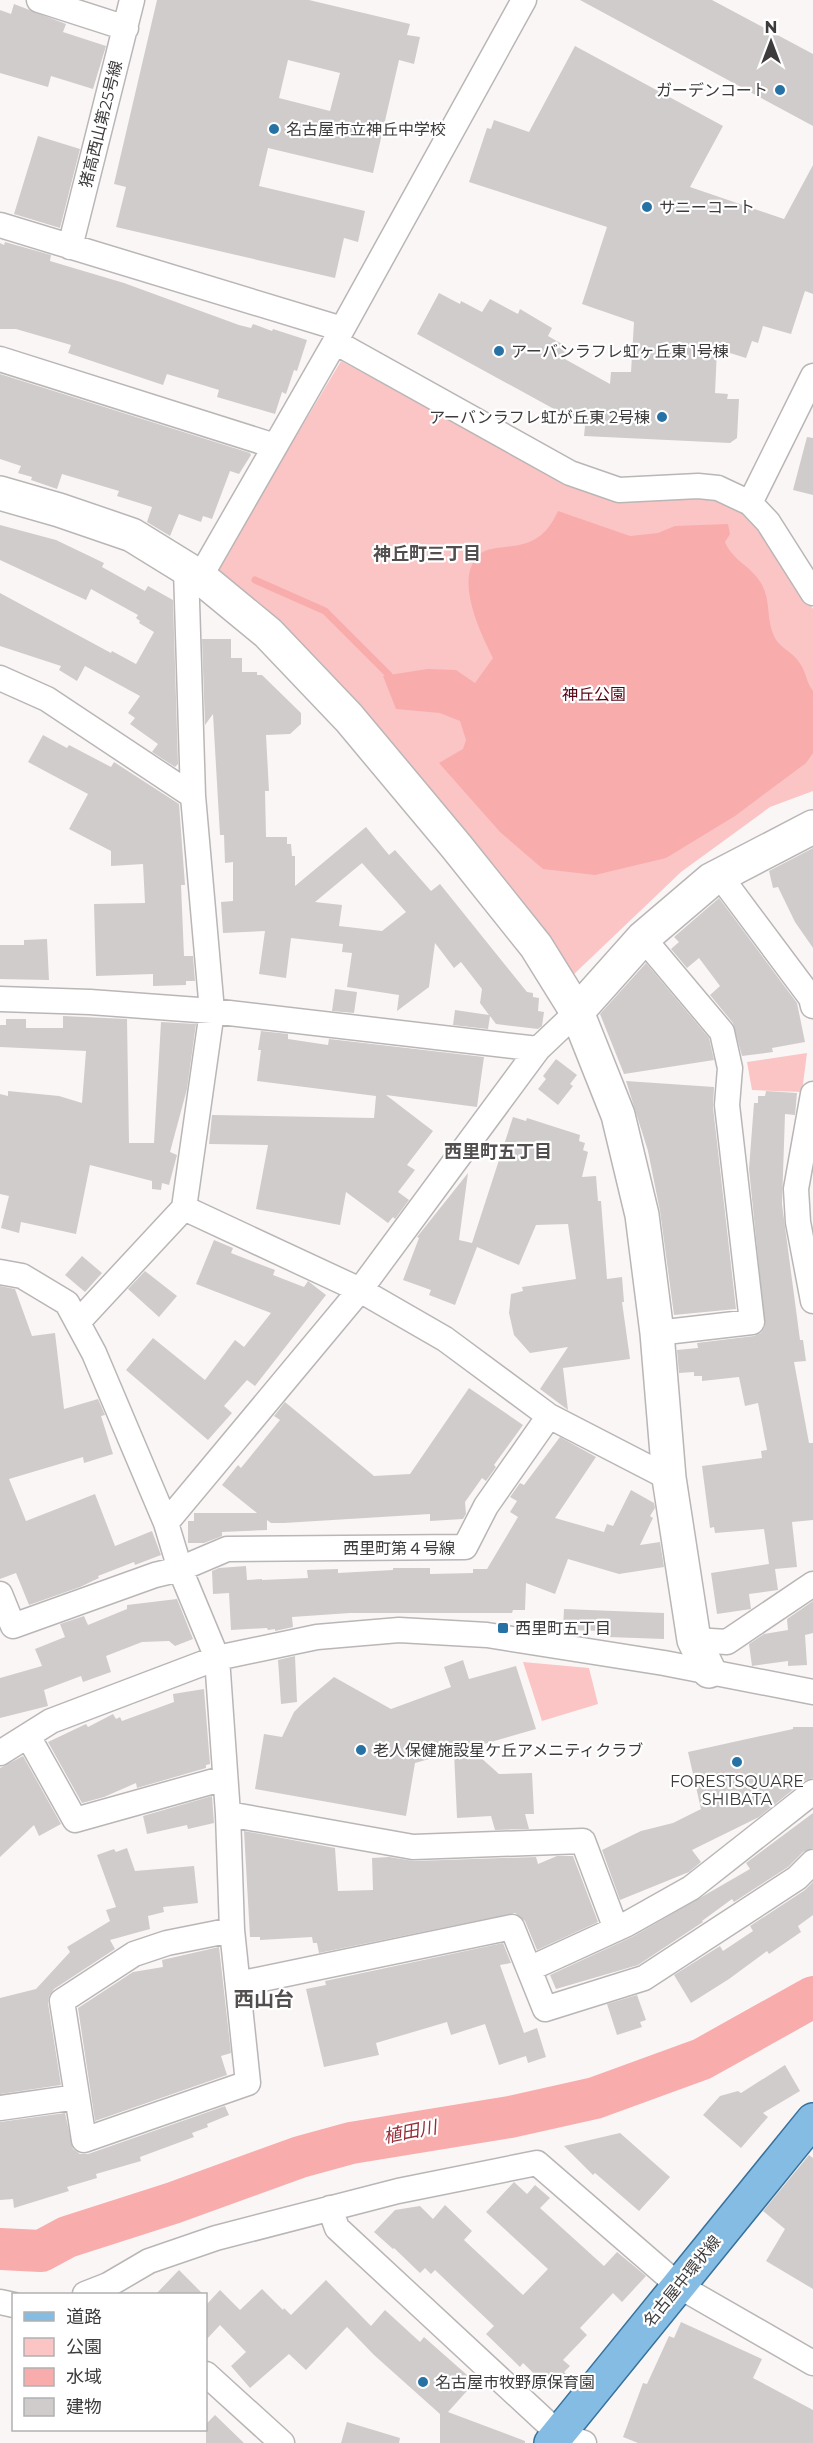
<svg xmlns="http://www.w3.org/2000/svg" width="813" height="2443" font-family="Montserrat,'Noto Sans JP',sans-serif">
<rect width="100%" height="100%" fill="#fbf6f6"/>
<!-- green -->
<path fill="#fbc5c5" d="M341 361 557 477 721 496 755 515 813 609V791L770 807 681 872 572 976 213 575Z
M807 1053 802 1092 752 1090 747 1062Z
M523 1662 589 1668 598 1704 542 1721Z"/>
<!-- water -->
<path fill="#f8acac" d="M558 511 630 536 658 533 675 526 728 524 730 534 725 542C732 560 751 566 761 583 771 599 766 619 774 636 778 647 793 652 799 662 806 671 806 682 813 691V753L806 763 735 816 666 858 595 875 543 869 500 832 439 763 463 749 466 740 460 721 440 713 396 709 383 676 427 669 456 670 475 683 493 658C481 634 452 576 481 553 487 549 497 548 504 547 532 545 546 537 558 511Z"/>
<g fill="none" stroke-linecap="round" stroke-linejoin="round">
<!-- stream -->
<path stroke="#f8acac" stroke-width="7" d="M255 580 325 611 389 675"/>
<!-- river -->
<path stroke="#f8acac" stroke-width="42" d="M0 2249 41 2251 67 2237 173 2203 300 2157 351 2143 510 2117 595 2098 702 2059 813 1997"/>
</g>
<!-- building -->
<path fill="#d1cccc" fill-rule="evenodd" d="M157 0H309L410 24 407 35 420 37 414 64 399 60 373 173 268 148 259 186 365 211 358 242 344 238 335 278 116 227 126 187 114 184ZM288 60 340 73 330 111 279 98Z
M580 0H712L813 54V126Z
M14 4 66 24 63 32 106 46 93 89 51 76 48 87 0 73V10L11 14Z
M575 46 723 126 690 187 784 219 813 165V294L805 291 791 334 763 326 758 343 752 341 746 358 717 349 715 393 728 394 727 399H739L737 438 730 443 584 436 585 426 417 334 439 293 460 304 461 301 482 312 490 299 518 314 520 309 552 328 548 336 569 348 563 358 610 384 611 372H631L634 322 582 304 607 227 469 182 487 128 491 129 494 120 529 132Z
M38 136 80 149 60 228 14 214Z
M5 242 51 255 50 261 124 283 239 325 251 328 253 324 272 331 273 329 307 340 297 371 294 370 286 394 282 392 275 414 217 397 219 390 167 374 163 385 68 353 71 345 16 329H0V243L4 245Z
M0 374 250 453 251 455 239 474 230 471 212 519 203 516 201 522 179 514 170 536 147 522 152 507 117 496 119 491 62 474 57 489 31 480 32 477 18 473 21 466 0 459Z
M807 437 813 438V495L793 490Z
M0 525 56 540 104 563 102 567 145 591 148 586 173 600 178 764 175 767 152 752 158 744 130 724 135 718 128 713 140 696 85 666 77 681 59 670 61 666 0 646V593L111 653 112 651 136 664 154 632 139 623 140 621 136 618 138 615 91 589 86 600 0 560Z
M202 639H231V658H242V672H257V675H262L301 713V724L290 734 266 735 269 791H265L266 837H287V844H291L292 856H295V886L366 827 389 855 395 850 431 891 440 884 527 992 533 993V997L539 998 538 1011 544 1012 542 1026 538 1029 496 1024 490 1016 488 1029 453 1025 455 1010 489 1015 480 1003 482 989 461 962 454 968 435 943 429 987 397 1011 399 995 347 987 352 953 342 952 343 944 291 938 286 978 259 974 265 931 223 933 221 902 233 901V862L225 863 224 835H220L213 714 205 725ZM362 863 406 912 382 931 339 926 342 905 315 902Z
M43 735 67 748 69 745 111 767 114 762 179 804 185 885H181L184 956H193L195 981H186V985L153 986V974L96 976 94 904 145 903 143 864 111 866V851L69 829 88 794 28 762Z
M813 848V948L795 922 778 887 773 888 769 871Z
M719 898 797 1003 805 1042 772 1048 773 1052 742 1056 733 1023 710 995 720 986 699 958 687 968 671 949 679 942 674 937Z
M47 939 49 980 0 979V945H24V940Z
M646 963 709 1038 714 1060 624 1074 600 1014Z
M335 989 357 992 354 1013 332 1011Z
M63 1016 127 1019 129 1143H154L161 1022 196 1024 187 1089 170 1152 177 1155 169 1185 162 1183 161 1190 152 1189V1181L90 1165 76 1234 21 1222 19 1233 1 1228 9 1196 0 1194V1094L8 1096V1091L59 1096 82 1103 86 1051 0 1047V1025H6V1019H26V1028H63Z
M261 1031 288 1034V1039L328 1045 329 1039 484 1057 477 1107 386 1095 433 1131 407 1165 415 1170 398 1192 409 1200 395 1219 393 1217 388 1223 346 1192 340 1225 256 1209 268 1145 209 1144 212 1115 374 1118 376 1096 257 1081 261 1050H258Z
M556 1059 577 1075 570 1084 573 1086 558 1105 538 1089 546 1079 543 1076Z
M626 1081 714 1087 713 1107 736 1309 674 1315 660 1211 648 1151Z
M766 1091 797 1093 795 1115 785 1114 782 1204 800 1340H803L806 1361 794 1362 809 1443H813V1520L792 1522 797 1567 775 1569 778 1590 749 1594 751 1609 717 1614 711 1573 769 1564 764 1529 715 1533 714 1527 710 1528 702 1466 762 1458 761 1451 767 1450 758 1403 745 1406 739 1377 702 1381V1376H694V1372L679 1373 677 1350 698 1348 697 1343 754 1336 761 1333 765 1327 749 1169 754 1103H758V1096H765Z
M513 1117 526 1121 527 1118 580 1135 579 1141 585 1143 583 1150 588 1152 582 1177 596 1176 598 1201H601L607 1279 622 1277 624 1302H622L630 1359 563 1368 568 1410 540 1389 568 1347 530 1353 514 1335 509 1313 511 1294 523 1291 522 1287 576 1279 568 1224 536 1225 519 1265 477 1247 455 1305 429 1295 431 1290 403 1280 419 1238 417 1237 468 1173 459 1240 472 1243Z
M214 1240 233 1248 231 1253 275 1270 273 1275 304 1287 308 1281 326 1295 255 1386 247 1380 224 1406 232 1413 208 1440 126 1370 153 1338 205 1380 235 1340 244 1347 271 1313 196 1284Z
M82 1256 102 1273 85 1292 65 1275Z
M145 1271 177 1296 159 1317 128 1289Z
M0 1286 15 1289 32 1336 55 1333 64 1409 98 1399 105 1415 101 1416 113 1454 84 1463 83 1457 9 1479 26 1521 95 1494 115 1546 152 1531 161 1555 135 1565 134 1562 98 1576 99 1578 80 1587 29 1605 16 1573 0 1579Z
M469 1388 523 1425 494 1465 496 1467 486 1481 482 1478 465 1502 466 1514 463 1519 430 1521V1514L284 1523H271L267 1520V1530L222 1532V1536L204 1543H188V1521H194V1513H257L222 1485 238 1465 241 1468 280 1420 274 1416 285 1402 374 1476 410 1474Z
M560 1437 596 1457 555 1518 604 1532 607 1524 613 1526 631 1490 654 1503 655 1508 650 1516 653 1518 640 1545 660 1542 664 1567 619 1574 568 1559 555 1594 526 1583 525 1610H513L512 1613H350L292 1617 293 1627 275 1631V1629L268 1630 267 1628 231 1630 229 1593 213 1594 212 1571 219 1568 246 1566 247 1580 262 1579V1580L308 1578 307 1570 338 1569V1573L393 1570V1568H430V1574L473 1573V1569H487L518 1517 510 1512 517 1501 510 1497 520 1483 524 1485Z
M177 1599 193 1639 175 1646 169 1641 142 1642 106 1656 111 1672 83 1682 81 1676 44 1690 48 1706 0 1718V1678L42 1666 35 1649 65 1637 60 1624 84 1616 88 1625 127 1609V1605Z
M813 1601V1633L805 1635 807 1665 788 1666V1661L752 1666 749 1644 764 1634 788 1630 787 1619Z
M564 1609 664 1613V1639L608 1637V1631L563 1630Z
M295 1656 297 1702 281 1704 278 1660Z
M463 1660 469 1679 516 1666 536 1729 470 1748 499 1774 532 1773 534 1814H525L529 1829 495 1830 491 1816 457 1818 454 1752 415 1763 406 1816 255 1789 264 1734 282 1737 294 1712 302 1704 334 1677 391 1709 451 1687 444 1667Z
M204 1689 210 1764 206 1765V1768L137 1788 136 1783 104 1797 82 1803 48 1742 86 1724 88 1727 113 1714 116 1719 120 1717 122 1721 174 1702 173 1694Z
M793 1727H813V1778L804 1781 759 1817 692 1850 701 1862 689 1872 620 1900 602 1850 641 1831 673 1823 701 1809 688 1752 793 1729Z
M23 1756 61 1824 39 1836 34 1825 0 1857V1768Z
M212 1796 214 1823 188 1829 187 1825 147 1834 143 1816Z
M813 1813V1848L803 1852 788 1867 734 1902 732 1899 702 1921 703 1922 638 1965 556 1989 550 1975 634 1936 750 1869 746 1863Z
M244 1831 335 1848 338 1891 373 1890 372 1858 389 1857 414 1861 536 1857 538 1864 557 1856H573L598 1922 537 1950 525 1921 515 1913 319 1953 317 1943H313L312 1937 260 1940V1937H250Z
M127 1848 135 1871 194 1866 198 1903 163 1907 164 1912 148 1916 150 1929 110 1940 115 1949 54 1989 49 1996 48 2003 61 2085 0 2094V1998L36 1989 70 1952 67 1947 110 1921 106 1910 116 1907 97 1855 114 1849 116 1852Z
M813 1882V1915L798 1926 801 1932 769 1954 767 1951 729 1979 691 2003 674 1975 720 1946 723 1951 753 1931 750 1926 805 1890Z
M503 1943 511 1963 500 1965 524 2033 537 2028 546 2057 528 2063 526 2056 499 2065 485 2024 451 2035 447 2022 376 2043 379 2055 324 2067 306 1989 326 1985 325 1981Z
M219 1947 231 2053 221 2056 227 2075 95 2121 78 2008 133 1972 163 1967 162 1960Z
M637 1995 646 2020 640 2022 642 2027 617 2035 607 2004Z
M785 2065 800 2091 763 2113 768 2117 741 2148 703 2115 720 2096 738 2091 741 2093Z
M225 2106 229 2115 207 2124 208 2127 192 2133 194 2137 140 2157 141 2161 96 2174 97 2178 67 2187 69 2191 14 2208 13 2199 0 2200V2122L65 2113 73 2149 80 2154H88Z
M620 2133 670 2177 639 2211 595 2173 593 2175 564 2146Z
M809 2155 813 2158V2289L766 2261 785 2229 763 2211Z
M514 2182 527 2194 535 2185 550 2198 540 2208 604 2266 617 2252 646 2276 622 2302 613 2293 580 2328 587 2335 563 2360 570 2366 564 2372 567 2375 552 2391 523 2363 520 2367 486 2334 494 2326 435 2270 431 2274 425 2268 420 2273 394 2248 393 2249 374 2232 395 2210 420 2206 433 2219 445 2205 472 2231 464 2240 523 2295 548 2269 486 2212Z
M179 2270 204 2295H155Z
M326 2280 371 2326 385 2310 420 2342 424 2337 475 2382 448 2412 525 2441V2443H440V2414L374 2355 347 2327 306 2370 289 2354 250 2388 231 2366 246 2352 220 2325 206 2340V2305L220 2290 240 2310 262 2289 283 2310 284 2308 291 2315Z
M681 2322 762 2359 753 2378 813 2410V2443H638L623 2437 643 2383 647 2384 669 2336 674 2338Z
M215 2415 244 2443H206V2424Z
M347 2422 400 2438 399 2443H341Z"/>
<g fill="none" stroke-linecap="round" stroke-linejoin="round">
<!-- street casing -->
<g stroke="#bab6b6" stroke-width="27">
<path id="street" d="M39 0 126 28
M0 225 342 329
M70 247 132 0
M335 342 570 473 619 490 698 486 718 488 750 503 768 522 813 593
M0 359 275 446
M750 503 813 376
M200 577 335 342 524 0
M0 678 47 699 193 796
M720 876 811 998 813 1006
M643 938 722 1032 730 1068 727 1105 752 1322 657 1333
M0 999 90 1002 212 1011 538 1049 577 1012
M813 1094 796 1189 798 1222 813 1301
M184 1208 360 1290 445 1339 549 1416 669 1478
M0 1272 22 1276 67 1303 94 1353 166 1523 180 1569 217 1658 228 1814 232 1930 248 2083 84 2140 62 2001 134 1954 167 1943 232 1930
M78 1322 184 1208 212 1011 193 796 186 569
M166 1523 360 1290 538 1049
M0 1594 13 1626 155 1575 180 1569 227 1549 465 1547 486 1506 549 1416
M694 1640 727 1642 813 1584
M28 1736 75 1820 225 1778
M0 1753 51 1721 217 1658 317 1637 399 1630 487 1635 664 1663 813 1692
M228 1814 413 1847 583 1841 616 1929
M529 1969 627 1924 691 1888 813 1792
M238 1984 512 1927 545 2009 644 1978 797 1878 813 1862
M0 2108 77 2097
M330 2208 337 2228 559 2434 584 2443
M85 2294 108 2285 149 2261 216 2238 398 2191 537 2163 679 2286 813 2363
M0 2302 14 2305
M206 2374 282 2443"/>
</g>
<!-- secondary casing -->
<g stroke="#bab6b6" stroke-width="36">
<path id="secondary" d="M0 493 59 510 132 535 200 577 268 633 349 718 456 846 536 946 577 1012 618 1115 642 1215 657 1333 669 1478 694 1640 709 1671
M577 1012 643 938 711 880 813 827"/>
</g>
<!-- primary casing -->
<g stroke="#36729c" stroke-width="36">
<path id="primary" d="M551 2443 813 2120"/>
</g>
<!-- street -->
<use href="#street" stroke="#fff" stroke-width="24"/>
<!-- secondary -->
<use href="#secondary" stroke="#fff" stroke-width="33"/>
<!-- primary -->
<use href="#primary" stroke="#84bce3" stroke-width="33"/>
</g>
<!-- markers -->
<g fill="#2772a5" stroke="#fff" stroke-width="2">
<circle cx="780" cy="90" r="6"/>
<circle cx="274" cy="129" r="6"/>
<circle cx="647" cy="207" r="6"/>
<circle cx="499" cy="351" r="6"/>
<circle cx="662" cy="417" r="6"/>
<rect x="497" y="1622" width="12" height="12" rx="3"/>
<circle cx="361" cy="1750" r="6"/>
<circle cx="737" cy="1762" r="6"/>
<circle cx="423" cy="2382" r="6"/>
</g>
<g text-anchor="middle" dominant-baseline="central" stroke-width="4.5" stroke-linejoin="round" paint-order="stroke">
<!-- poi labels -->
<g font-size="16" fill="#3d3b3b" stroke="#fff" text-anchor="start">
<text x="768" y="90" text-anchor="end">ガーデンコート</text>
<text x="286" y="129">名古屋市立神丘中学校</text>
<text x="659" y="207">サニーコート</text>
<text x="511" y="351">アーバンラフレ虹ヶ丘東 1号棟</text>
<text x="650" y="417" text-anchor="end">アーバンラフレ虹が丘東 2号棟</text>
<text x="515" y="1628">西里町五丁目</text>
<text x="373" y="1750">老人保健施設星ケ丘アメニティクラブ</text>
<text x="737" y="1781" text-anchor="middle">FORESTSQUARE<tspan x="737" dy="18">SHIBATA</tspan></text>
<text x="435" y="2382">名古屋市牧野原保育園</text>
</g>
<!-- street labels -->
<g font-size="16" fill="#3d3b3b" stroke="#fff">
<text transform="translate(101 124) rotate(-76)">猪高西山第25号線</text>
<text x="399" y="1548">西里町第４号線</text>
<text transform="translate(682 2281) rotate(-51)">名古屋中環状線</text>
</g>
<!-- park labels -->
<g font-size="16" fill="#570213" stroke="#fff">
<text x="594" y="694">神丘公園</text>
</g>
<!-- neighbourhood labels -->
<g font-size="18" font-weight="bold" fill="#534f4f" stroke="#fff">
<text x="427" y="554">神丘町三丁目</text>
<text x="498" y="1152">西里町五丁目</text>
</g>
<!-- water labels -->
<g font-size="18" font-style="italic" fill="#972b37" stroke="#fff">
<text transform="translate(410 2132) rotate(-11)">植田川</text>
</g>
<!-- quarter labels -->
<g font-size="20" font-weight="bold" fill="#534f4f" stroke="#fff">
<text x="264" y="1999">西山台</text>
</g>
</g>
<!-- legend -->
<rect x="12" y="2293" width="195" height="138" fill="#ffffff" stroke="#b1b1b1" stroke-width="1.5"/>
<rect x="24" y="2312" width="30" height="9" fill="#84bce3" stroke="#b1b1b1" stroke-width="1.5"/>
<text x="66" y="2323" font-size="18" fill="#3d3b3b">道路</text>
<rect x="24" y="2338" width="30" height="18" fill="#fbc5c5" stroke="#b1b1b1" stroke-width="1.5"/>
<text x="66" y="2353" font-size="18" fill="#3d3b3b">公園</text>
<rect x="24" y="2368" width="30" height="18" fill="#f8acac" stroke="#b1b1b1" stroke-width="1.5"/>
<text x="66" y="2383" font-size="18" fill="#3d3b3b">水域</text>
<rect x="24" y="2398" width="30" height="18" fill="#d1cccc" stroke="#b1b1b1" stroke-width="1.5"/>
<text x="66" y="2413" font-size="18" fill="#3d3b3b">建物</text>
<!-- north arrow -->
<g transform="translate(771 42)" stroke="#ffffff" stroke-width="4.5" paint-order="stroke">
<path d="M0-4.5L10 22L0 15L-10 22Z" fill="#3d3b3b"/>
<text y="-9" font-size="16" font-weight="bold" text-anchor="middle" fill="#3d3b3b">N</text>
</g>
</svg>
